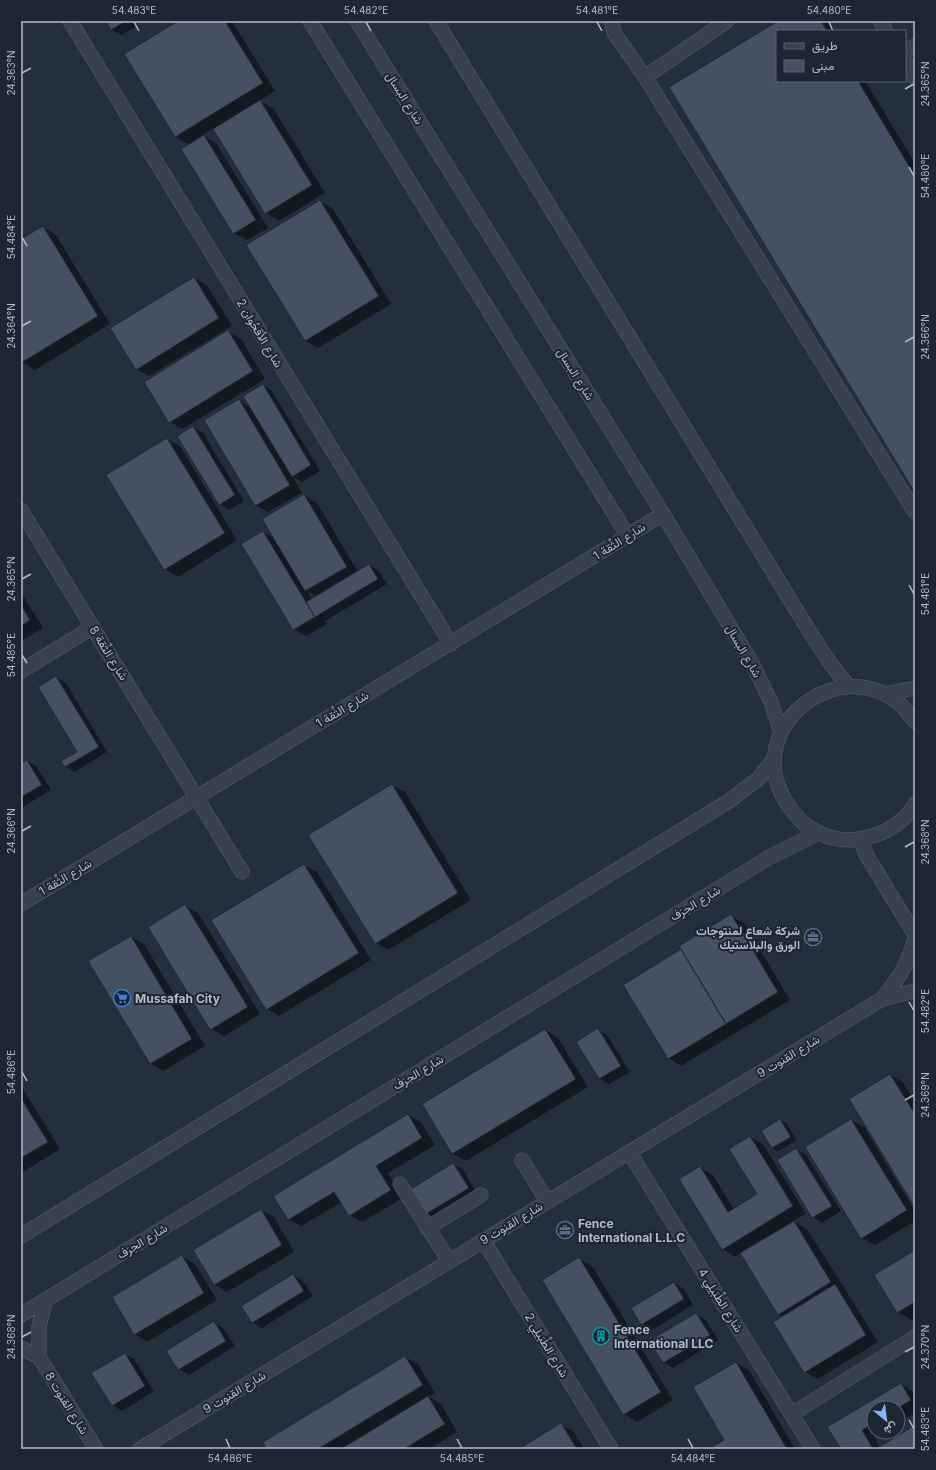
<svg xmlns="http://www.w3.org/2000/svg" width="936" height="1470" font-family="Inter,Vazirmatn,sans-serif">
<rect width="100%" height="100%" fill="#242f3e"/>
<!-- shadow -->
<path fill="#0007" fill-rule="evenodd" d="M107 21H134L137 26 122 35 112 30Z
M180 21H232L275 91 259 101 273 108 325 193 279 221 266 213 214 128 202 135 216 143 268 228 247 240 234 233 190 145 176 137Z
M780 21H829L835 31H777V81H865L915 163V491L670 88Z
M320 201 333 209 391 304 318 348 306 341 247 246Z
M43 227 56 235 110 324 35 370 21 361V241Z
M194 278 207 285 232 326 149 376 136 369Z
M228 332 241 339 265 379 182 429 170 422Z
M263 385 272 391 320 471 302 482 292 476 302 493 268 512 255 505 239 401 252 408Z
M193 427 203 433 244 501 229 510 220 504Z
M167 439 180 446 237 540 178 577 165 569 108 475Z
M304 496 317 503 358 572 369 565 379 571 387 584 325 621 327 624 306 636 294 629 263 532 275 539ZM307 591 317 597 312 599Z
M21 592 43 628 21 641Z
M56 677 66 683 107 752 75 772 65 766 78 752Z
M27 761 36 766 51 790 21 808V764Z
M392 785 405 792 471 900 388 950 376 943Z
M304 865 317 872 371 960 279 1016 267 1009Z
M185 905 198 913 260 1014 224 1036 211 1029Z
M731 916 744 923 790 1000 681 1066 669 1058Z
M131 937 144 944 205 1046 163 1071 150 1063Z
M545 1030 558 1038 588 1087 466 1161 453 1154 423 1104Z
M598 1030 607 1035 630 1072 609 1084 600 1079 577 1042Z
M890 1075 903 1082 915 1102V1206L850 1100Z
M21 1086 60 1149 21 1173Z
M408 1115 421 1122 435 1145 388 1173 403 1198 362 1222 350 1215 342 1202 301 1226 288 1219Z
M780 1120 786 1123 797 1140 778 1151 772 1148Z
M851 1120 864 1127 915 1211V1221L875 1245 862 1238Z
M750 1137 763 1144 806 1214 793 1221 807 1229 878 1342 818 1379 805 1372 783 1317 779 1314 741 1253 735 1257 723 1249 700 1168 713 1175 734 1210 759 1195Z
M796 1149 806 1155 841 1211 822 1223 813 1217Z
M453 1164 463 1169 477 1194 436 1219 427 1213Z
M261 1210 274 1217 294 1252 227 1292 215 1285Z
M915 1251V1317L911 1320 898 1312Z
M182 1256 195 1264 217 1300 147 1342 135 1334Z
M579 1259 592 1266 673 1400 637 1422 624 1414Z
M293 1275 303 1281 313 1296 262 1328 252 1322Z
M674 1283 684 1289 693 1305 652 1330 642 1324 632 1309Z
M696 1314 706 1320 718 1340 673 1368 663 1362Z
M214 1323 223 1328 235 1346 189 1375 179 1369 168 1351Z
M125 1354 134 1359 154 1391 122 1411 112 1405Z
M405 1357 418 1364 435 1393 429 1397 441 1404 457 1432 429 1449H268Z
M736 1363 749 1370 795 1449H711L726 1441Z
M901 1384 915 1393V1413L898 1423V1408H874V1432H883L874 1437 880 1447 915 1426V1449H842L829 1428Z
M561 1425 574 1432 584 1449H521Z"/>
<!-- building -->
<path fill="#455162" stroke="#1f2835" d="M106 21H126L111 30Z
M178 21H225L263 83 175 137 124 54Z
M778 21H821L827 31H777V81H858L915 176V493L669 87Z
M260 100 312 185 265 214 213 129Z
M204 135 256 220 233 234 181 149Z
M320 200 379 296 305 341 246 245Z
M43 226 98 316 21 363V239Z
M194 277 219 318 136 370 110 328Z
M228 330 253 371 169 423 144 382Z
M263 384 311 465 292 477 243 396Z
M239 399 290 485 255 506 204 420Z
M193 426 235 495 219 505 177 436Z
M167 438 225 533 164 570 106 475Z
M304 494 347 567 305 591 262 519Z
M263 531 315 617 293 630 241 544Z
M369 564 378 579 315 617 306 602Z
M21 605 30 620 21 626Z
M56 676 99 747 65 767 61 761 77 752 38 687Z
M27 760 42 785 21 797V763Z
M392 784 458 893 375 944 308 835Z
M304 864 359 953 266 1010 211 920Z
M185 904 248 1007 210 1030 148 927Z
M731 914 778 992 726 1024 679 946Z
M131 936 192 1039 150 1064 88 961Z
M681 949 726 1024 668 1059 623 985Z
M598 1028 621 1066 599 1079 576 1042Z
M545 1029 576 1079 452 1154 422 1104Z
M890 1074 915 1114 914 1206 849 1099Z
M21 1098 48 1142 21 1158Z
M408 1114 422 1138 376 1166 391 1190 349 1216 334 1192 288 1220 273 1196Z
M780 1119 791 1137 772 1148 761 1131Z
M851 1119 907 1210 861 1239 805 1147Z
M750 1136 793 1206 722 1250 679 1179 700 1166 728 1212 757 1194 729 1149Z
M796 1148 832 1206 812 1218 777 1160Z
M453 1163 469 1188 426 1214 411 1189Z
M261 1209 282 1245 214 1285 193 1250Z
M794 1221 831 1282 778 1315 740 1253Z
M915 1250V1302L897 1313 874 1275Z
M182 1255 204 1293 134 1335 112 1297Z
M579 1257 661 1392 623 1415 542 1280Z
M293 1274 304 1291 252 1323 241 1306Z
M674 1282 684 1299 641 1325 631 1308Z
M835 1284 866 1335 804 1373 773 1322Z
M696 1313 710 1335 663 1363 649 1341Z
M214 1321 226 1341 178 1370 166 1351Z
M125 1353 145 1386 112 1406 91 1373Z
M405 1356 423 1385 318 1449H266L263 1442Z
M736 1362 787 1449H709L724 1440 693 1387Z
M901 1383 911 1400 898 1408H874V1423L862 1430 873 1449H841L827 1427Z
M428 1396 445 1424 404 1449H341Z
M561 1423 577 1449H519Z
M915 1425V1449H876Z"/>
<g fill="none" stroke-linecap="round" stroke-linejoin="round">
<!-- minor casing -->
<g stroke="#565f6c" stroke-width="15">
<path id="minor" d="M70 21 451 644
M310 21 628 536
M357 21 663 514 752 663 771 702 781 733
M436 21 808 629 830 663 849 687
M611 21 615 34 645 77 915 512
M880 21 886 31
M905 51 915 46
M905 61 915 78
M645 77 727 21
M21 510 242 872
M21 671 93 627
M884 694 915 688
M915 722C911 718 908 712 904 708 840 645 729 734 794 813 806 829 828 840 849 840 875 839 902 827 915 804
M860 839 867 856 915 935
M21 904 663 514
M882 999C899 979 908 964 915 938
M629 1152 813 1449
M522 1160 547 1201
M400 1184 449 1261
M427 1228 481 1195
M21 1236 729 801 758 779 773 760
M483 1240 611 1449
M45 1301 39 1327V1357L96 1449
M21 1315 768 858 818 833
M21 1348 39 1357
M792 1414 915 1337
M140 1449 882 999 915 991"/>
</g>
<!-- minor -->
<use href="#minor" stroke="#38414e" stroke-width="14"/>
</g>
<!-- ticks -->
<path fill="none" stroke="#b4bcc9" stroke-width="1.5" d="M134 22 139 31M366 22 371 31M597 22 602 31M829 22 833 31M22 73 31 68M905 89 914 84M909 167 914 176M22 237 27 246M22 326 31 321M905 342 914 337M22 579 31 574M909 585 914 594M22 655 27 663M22 831 31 826M905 847 914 842M909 1002 914 1011M22 1072 27 1081M905 1100 914 1095M22 1337 31 1332M905 1352 914 1347M909 1420 914 1429M226 1439 230 1448M457 1439 462 1448M688 1439 693 1448"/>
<!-- icons -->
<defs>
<g id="office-ring" transform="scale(0.9)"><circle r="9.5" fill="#1d2633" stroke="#5c6f8a" stroke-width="1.5"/><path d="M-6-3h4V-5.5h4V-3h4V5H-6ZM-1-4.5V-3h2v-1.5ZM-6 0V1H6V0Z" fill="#5c6f8a"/></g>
<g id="supermarket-ring" transform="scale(0.9)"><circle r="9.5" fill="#1d2633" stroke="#3f7fe0" stroke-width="1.5"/><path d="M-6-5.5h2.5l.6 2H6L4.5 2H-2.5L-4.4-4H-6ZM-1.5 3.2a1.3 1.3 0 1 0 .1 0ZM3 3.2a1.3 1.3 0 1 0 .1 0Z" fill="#3f7fe0"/></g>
<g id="building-ring" transform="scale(0.9)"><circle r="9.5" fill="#1d2633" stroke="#0f9aa8" stroke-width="1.5"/><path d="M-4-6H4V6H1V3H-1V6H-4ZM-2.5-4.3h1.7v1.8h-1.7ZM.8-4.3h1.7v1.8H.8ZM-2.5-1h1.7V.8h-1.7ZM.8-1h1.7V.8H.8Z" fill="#0f9aa8"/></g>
</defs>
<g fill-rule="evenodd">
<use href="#office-ring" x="813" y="937"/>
<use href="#supermarket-ring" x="122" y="998"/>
<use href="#office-ring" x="565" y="1230"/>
<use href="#building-ring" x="601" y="1336"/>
</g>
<g text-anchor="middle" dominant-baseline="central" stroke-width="4" stroke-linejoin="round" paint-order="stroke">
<!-- street labels -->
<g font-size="12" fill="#b4bcc9" stroke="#1d2633">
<text transform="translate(405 98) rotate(58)">شارع البسال</text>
<text transform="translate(260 333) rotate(59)">شارع الأقحُوان 2</text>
<text transform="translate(576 374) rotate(58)">شارع البسال</text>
<text transform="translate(619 541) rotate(-32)">شارع الثِّقة 1</text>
<text transform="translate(744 651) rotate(60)">شارع البسال</text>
<text transform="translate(109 653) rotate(58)">شارع الثِّقة 8</text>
<text transform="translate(342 709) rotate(-31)">شارع الثِّقة 1</text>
<text transform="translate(65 877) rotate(-31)">شارع الثِّقة 1</text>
<text transform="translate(695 903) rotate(-31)">شارع الحِرَف</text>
<text transform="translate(788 1056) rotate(-31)">شارع القنوت 9</text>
<text transform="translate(418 1072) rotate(-31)">شارع الحِرَف</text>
<text transform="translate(511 1223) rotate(-31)">شارع القنوت 9</text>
<text transform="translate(142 1241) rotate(-31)">شارع الحِرَف</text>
<text transform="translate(721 1300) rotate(58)">شارع الطِّبَيلِي 4</text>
<text transform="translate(547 1345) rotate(59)">شارع الطِّبَيلِي 2</text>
<text transform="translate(234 1392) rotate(-31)">شارع القنوت 9</text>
<text transform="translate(67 1403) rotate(58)">شارع القنوت 8</text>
</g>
<!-- poi labels -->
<g font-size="12" font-weight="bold" fill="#b4bcc9" stroke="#1d2633" text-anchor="start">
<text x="800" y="930" text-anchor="end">شركة شعاع لمنتوجات<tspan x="800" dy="14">الورق والبلاستيك</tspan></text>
<text x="135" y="998">Mussafah City</text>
<text x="578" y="1223">Fence<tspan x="578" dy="14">International L.L.C</tspan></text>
<text x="614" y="1329">Fence<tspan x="614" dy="14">International LLC</tspan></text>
</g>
</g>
<!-- border -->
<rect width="936" height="1470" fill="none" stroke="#1d2633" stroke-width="44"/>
<!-- legend -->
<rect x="776" y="30" width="130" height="52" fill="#1d2633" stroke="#59626f"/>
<rect x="784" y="43" width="20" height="6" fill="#38414e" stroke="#59626f"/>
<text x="812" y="50" font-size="12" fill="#b4bcc9">طريق</text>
<rect x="784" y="60" width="20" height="12" fill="#455162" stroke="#59626f"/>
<text x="812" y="70" font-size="12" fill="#b4bcc9">مبنى</text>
<!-- north arrow -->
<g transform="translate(886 1420) rotate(151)"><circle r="19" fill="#1d2633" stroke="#59626f"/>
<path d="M0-3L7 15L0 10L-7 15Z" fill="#8ab4f8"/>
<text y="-6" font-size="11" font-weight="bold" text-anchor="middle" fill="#b4bcc9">ش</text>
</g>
<rect x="22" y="22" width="892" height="1426" fill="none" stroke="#b4bcc9" stroke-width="1.5"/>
<g font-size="10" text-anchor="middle" fill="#b4bcc9">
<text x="134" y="14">54.483°E</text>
<text x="366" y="14">54.482°E</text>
<text x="597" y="14">54.481°E</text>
<text x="829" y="14">54.480°E</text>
<text transform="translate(11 73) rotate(-90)" y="4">24.363°N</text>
<text transform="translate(925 84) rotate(-90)" y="4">24.365°N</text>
<text transform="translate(925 176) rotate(-90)" y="4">54.480°E</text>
<text transform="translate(11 237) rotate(-90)" y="4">54.484°E</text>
<text transform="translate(11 326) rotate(-90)" y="4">24.364°N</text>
<text transform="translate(925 337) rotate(-90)" y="4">24.366°N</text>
<text transform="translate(11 579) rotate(-90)" y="4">24.365°N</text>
<text transform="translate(925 594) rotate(-90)" y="4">54.481°E</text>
<text transform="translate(11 655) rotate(-90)" y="4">54.485°E</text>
<text transform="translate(11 831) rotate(-90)" y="4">24.366°N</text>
<text transform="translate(925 842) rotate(-90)" y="4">24.368°N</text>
<text transform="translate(925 1011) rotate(-90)" y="4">54.482°E</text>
<text transform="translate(11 1072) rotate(-90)" y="4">54.486°E</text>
<text transform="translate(925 1095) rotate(-90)" y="4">24.369°N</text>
<text transform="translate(11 1337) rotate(-90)" y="4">24.368°N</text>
<text transform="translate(925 1347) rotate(-90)" y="4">24.370°N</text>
<text transform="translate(925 1429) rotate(-90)" y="4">54.483°E</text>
<text x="230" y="1462">54.486°E</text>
<text x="462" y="1462">54.485°E</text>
<text x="693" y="1462">54.484°E</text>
</g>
</svg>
